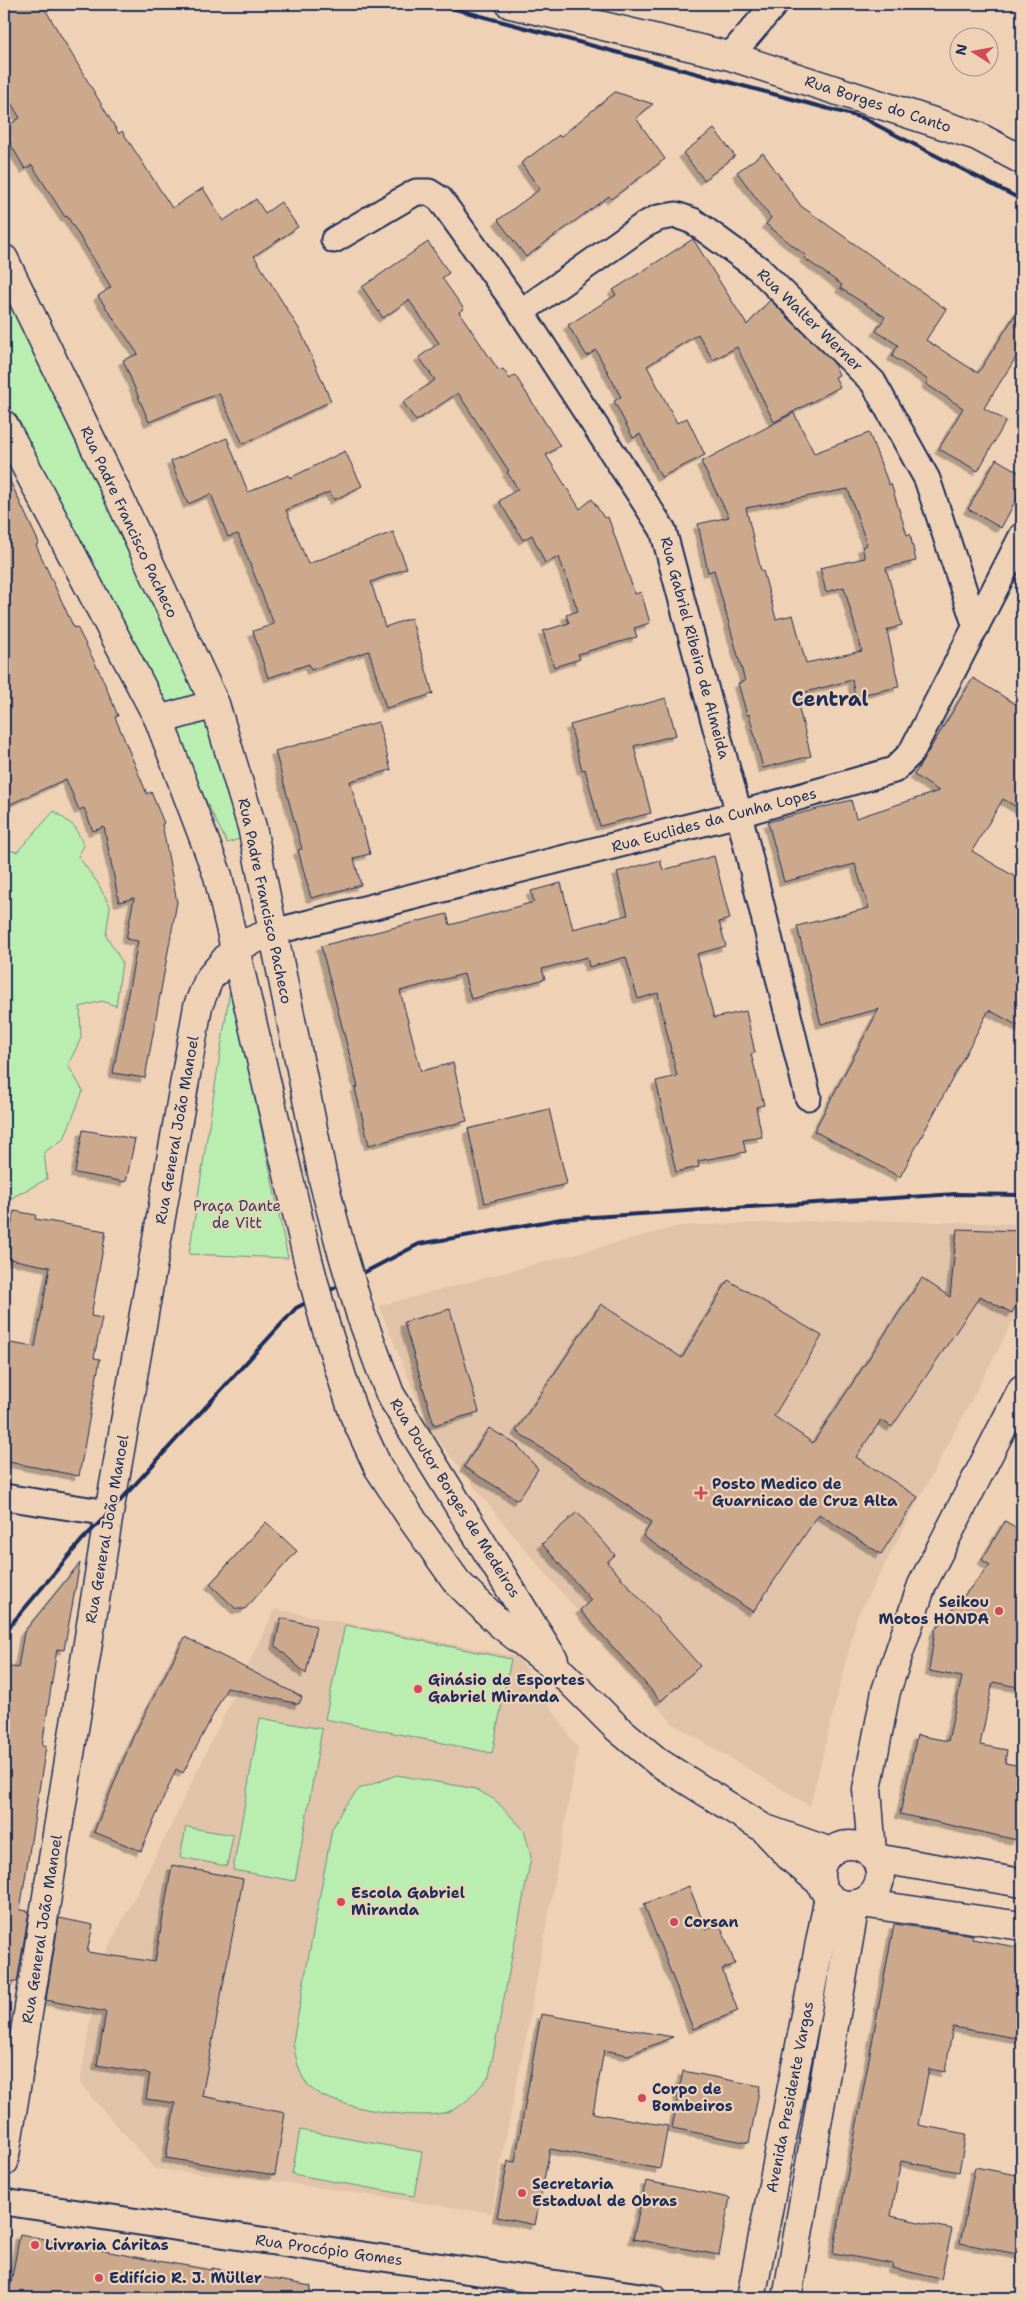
<svg xmlns="http://www.w3.org/2000/svg" width="1026" height="2302" font-family="'Shantell Sans',sans-serif">
<defs>
<filter id="shadow"><feDropShadow dx="-4.5" dy="4.5" stdDeviation="0" flood-color="#0004"/></filter>
</defs>
<rect width="100%" height="100%" fill="#efd2b5"/>
<filter id="ink" filterUnits="userSpaceOnUse"><feTurbulence type="fractalNoise" baseFrequency=".02" numOctaves="2"/><feDisplacementMap in="SourceGraphic" scale="10" xChannelSelector="R" yChannelSelector="G"/><feConvolveMatrix kernelMatrix="1 2 1 2 8 2 1 2 1" color-interpolation-filters="sRGB"/></filter>
<g filter="url(#ink)">
<!-- built -->
<path fill="#e0c3a8" d="M847 1220 1022 1224V1304L857 1617 810 1806 672 1723 498 1517 429 1428 379 1306 680 1226Z
M275 1609 518 1657 578 1749 531 2011 491 2213 282 2182 155 2169 80 2084 99 1966 169 1830Z"/>
<!-- green -->
<path fill="#b9eeb0" stroke="#6a8e87" d="M4 292 214 723 248 836 227 843 4 395Z
M54 811 75 827 84 846 78 856 97 882 110 906 106 935 122 962 116 1006 102 1001 80 1007 81 1038 68 1065 83 1091 64 1139 44 1152 47 1179 4 1202V849L17 852Z
M231 983 288 1258 189 1254Z
M345 1625 511 1659 492 1753 325 1719Z
M260 1718 322 1729 295 1881 233 1870Z
M397 1775 476 1789 495 1800 524 1830 531 1857 489 2076C478 2089 466 2105 450 2111 422 2122 336 2108 313 2090 299 2079 296 2058 293 2042L332 1829 343 1808 359 1789Z
M186 1827 233 1835 227 1866 180 1857Z
M300 2130 422 2152 414 2196 292 2174Z"/>
<!-- building -->
<path fill="#cca98c" stroke="#1b2f5e" fill-rule="evenodd" filter="url(#shadow)" d="M4 4H42L119 134 122 131 172 208 203 188 223 221 256 199 265 213 281 202 298 227 254 256 301 332 331 401 243 444 219 393 149 422 123 360 138 354 98 296 111 287 67 216 65 217 32 165 25 169 4 133V128L20 118 4 91Z
M615 92 653 104 636 118 665 159 611 199 609 196 526 257 498 220 540 189 521 163 559 135 560 137Z
M714 129 735 156 704 180 683 153Z
M763 153 801 206 946 309 926 340 978 373 1022 304V348L984 408 1006 421 978 471 939 449 963 408 926 384 928 380 892 356 898 345 876 331 885 317 840 288 842 285 804 258 806 256 766 224 771 218 737 172Z
M693 239 747 325 770 300 833 362 839 375 835 377 840 387 774 422 737 347 713 360 698 334 647 366 677 423 687 418 705 455 661 477 640 434 633 438 614 401 621 397 596 350 587 356 568 325 616 295 613 290Z
M428 242 449 273 442 278 464 309 459 312 499 371 503 369 510 379 515 375 560 446 546 455 580 509 592 499 604 518 608 517 635 594 641 592 650 623 634 628 637 637 578 654 580 659 554 667 543 631 569 623 566 615 578 611 559 557 545 563 532 535 523 540 499 501 518 489 507 472 509 471 458 393 416 421 403 402 435 380 419 357 439 343 409 300 383 318 362 287Z
M794 413 814 453 869 433 889 485 891 484 907 535 910 534 916 561 886 568 902 625 887 630 899 687 855 696 852 680 802 693 803 699 797 701 811 756 763 768 749 714 747 715 738 683 745 681 714 570 708 572 698 524 729 517 701 462ZM848 489 867 545 862 547 865 558 820 568 826 592 844 587 862 651 806 663 793 615 776 619 763 571H761L746 508Z
M227 438 248 492 289 475 290 478 345 451 362 486 334 500 330 492 286 510 308 564 393 532 407 568 371 582 385 627 411 618 433 694 386 708 369 651 311 670 309 664 268 678 253 631 274 624 238 534 228 537 211 494 188 504 171 461Z
M996 459 1022 474V489L1001 528 968 509Z
M4 468 39 543 36 545 74 628 77 627 101 675 118 716 115 717 147 794 151 792 164 823 162 824 177 902 145 1078 113 1073 138 941 126 939 134 898 119 902 104 827 93 831 84 808 79 810 66 779 4 807Z
M973 678 1022 708V810L1003 799 972 851 1022 881V1028L989 1010 900 1177 814 1131 879 1009 821 1024 797 926 869 908 855 864 784 882 768 822 851 800 856 818 939 791 914 775Z
M666 698 676 735 634 746 651 813 600 826 585 769 582 770 570 725Z
M378 722 391 770 350 781 370 854 354 858 361 885 311 898 298 850 302 849 275 751Z
M714 856 730 919 719 922 726 946 697 954 714 1018 746 1011 755 1053 751 1054 764 1105 756 1107 762 1137 743 1140 746 1152 698 1161 699 1167 676 1172 656 1081 677 1076 658 993 638 999 626 957 589 967 587 957 542 969 545 979 471 999 464 974 400 991 421 1071 453 1063 467 1121 369 1145 355 1088 358 1087 321 946 447 914 450 925 534 902 531 891 561 883 573 929 628 915 617 872 660 860 663 870Z
M549 1109 567 1184 485 1203 468 1129Z
M83 1130 135 1139 126 1182 75 1173Z
M14 1211 36 1215 35 1219 106 1231 91 1316 102 1318 94 1358 100 1359 79 1476 4 1461V1342L35 1347 50 1267 5 1258Z
M957 1229 1022 1231V1293L1012 1313 980 1296 892 1427 881 1420 856 1457 918 1497 881 1554 819 1514 753 1612 643 1536 652 1522 516 1431 601 1304 682 1358 728 1280 822 1336 774 1416 813 1443 922 1278 950 1297Z
M450 1309 479 1412 434 1425 404 1322Z
M489 1428 517 1445 538 1469 518 1500 464 1467Z
M577 1512 615 1555 607 1562 700 1666 661 1701 580 1610 591 1600 542 1544Z
M1005 1521 1022 1531V1688L993 1682 980 1745 1007 1750 1005 1763 1022 1766V1813L1017 1840 900 1814 917 1735 948 1741 962 1677 929 1671 935 1630 990 1565 982 1560Z
M266 1522 297 1551 245 1609H236L210 1584Z
M80 1563 64 1650 57 1649 42 1746H46L20 1910 29 1911 17 1982 4 1980V1666L18 1668 24 1632Z
M281 1618 316 1626 306 1674 275 1645Z
M185 1637 302 1697 299 1704 227 1688 183 1773 176 1769 141 1851 94 1832 133 1737Z
M172 1865 243 1879 202 2096 285 2113 275 2175 166 2158 175 2103 146 2099 150 2074 97 2065 106 2012 46 2000 59 1918 93 1925 87 1952 155 1962Z
M689 1886 706 1930 720 1924 735 1964 722 1969 738 2011 693 2029 644 1904Z
M894 1924 973 1935 972 1939 1022 1948V2039L953 2027 945 2072 929 2069 918 2125 966 2134 959 2172 901 2161 891 2216 952 2229 941 2279 892 2268 893 2264 833 2253Z
M541 2014 673 2037 628 2055 604 2050 593 2113 668 2126 660 2169 550 2149 535 2225 497 2217 508 2161 515 2162Z
M683 2071 760 2086 749 2143 672 2128Z
M975 2167 1022 2176V2255L960 2243Z
M646 2181 730 2198 719 2255 633 2239Z
M20 2234 140 2258 212 2270V2268L311 2286 310 2298H38L9 2293Z"/>
<g fill="none" stroke-linecap="round" stroke-linejoin="round">
<!-- minor casing -->
<g stroke="#1b2f5e" stroke-width="29">
<path id="minor" d="M730 56 775 4
M334 240 416 192H429L440 199 521 312 663 530 739 814 808 1097
M521 312 644 225 658 218 676 215 693 221 759 269 873 382 927 479 976 627
M273 932 739 814 894 770 911 753 1022 536
M4 1497 109 1513
M4 2202 654 2298"/>
</g>
<!-- tertiary casing -->
<g stroke="#1b2f5e" stroke-width="31">
<path id="tertiary" d="M4 2162 109 1513 198 1006 209 979 236 947 273 932"/>
</g>
<!-- secondary casing -->
<g stroke="#1b2f5e" stroke-width="31">
<path id="secondary" d="M510 4 730 56 977 136 1022 160
M4 259 116 491 215 704 252 827 324 1183 340 1245
M4 425 159 720 218 876 308 1260
M159 720 215 704
M361 1316 390 1394 554 1660
M325 1324 354 1415 378 1467 414 1522 457 1582 499 1623 563 1674 616 1727 658 1762 763 1828 831 1852
M766 1831 791 1858 821 1883
M820 1875a30 30 0 1 1 60 0a30 30 0 1 1-60 0Z
M872 1853 867 1789 886 1691 922 1585 1022 1389
M875 1858 1022 1883
M861 1903 1022 1926
M751 2298 829 1896
M787 2298 855 1904"/>
</g>
<!-- minor -->
<use href="#minor" stroke="#efd2b5" stroke-width="25"/>
<!-- tertiary -->
<use href="#tertiary" stroke="#efd2b5" stroke-width="28"/>
<!-- secondary -->
<use href="#secondary" stroke="#efd2b5" stroke-width="28"/>
<!-- rail -->
<path stroke="#1b2f5e" stroke-width="4" d="M436 4 863 118 1022 200
M4 1633 82 1540 109 1513 296 1308 419 1244 561 1219 956 1194 1022 1195"/>
<!-- secondary-bridge casing -->
<g stroke="#1b2f5e" stroke-width="31" stroke-linecap="butt">
<path id="secondary-bridge" d="M340 1245 361 1316
M308 1260 325 1324"/>
</g>
<!-- secondary-bridge -->
<use href="#secondary-bridge" stroke="#efd2b5" stroke-width="28"/>
</g>
</g>
<!-- markers -->
<g fill="#d1495b" stroke="#efd2b5" stroke-width="2">
<path d="M698.5 1485.5h5v5h5v5h-5v5h-5v-5h-5v-5h5z"/>
<circle cx="999" cy="1611" r="5"/>
<circle cx="418" cy="1689" r="5"/>
<circle cx="341" cy="1902" r="5"/>
<circle cx="674" cy="1922" r="5"/>
<circle cx="642" cy="2098" r="5"/>
<circle cx="522" cy="2193" r="5"/>
<circle cx="35" cy="2245" r="5"/>
<circle cx="99" cy="2278" r="5"/>
</g>
<g text-anchor="middle" dominant-baseline="central" stroke-width="4.5" stroke-linejoin="round" paint-order="stroke">
<!-- street labels -->
<g font-size="15" fill="#1b2f5e" stroke="#efd2b5">
<text transform="translate(878 104) rotate(18)">Rua Borges do Canto</text>
<text transform="translate(810 320) rotate(44)">Rua Walter Werner</text>
<text transform="translate(129 522) rotate(65)">Rua Padre Francisco Pacheco</text>
<text transform="translate(695 648) rotate(75)">Rua Gabriel Ribeiro de Almeida</text>
<text transform="translate(714 820) rotate(-15)">Rua Euclides da Cunha Lopes</text>
<text transform="translate(265 901) rotate(78)">Rua Padre Francisco Pacheco</text>
<text transform="translate(177 1130) rotate(-80)">Rua General João Manoel</text>
<text transform="translate(455 1498) rotate(58)">Rua Doutor Borges de Medeiros</text>
<text transform="translate(107 1529) rotate(-80)">Rua General João Manoel</text>
<text transform="translate(42 1929) rotate(-81)">Rua General João Manoel</text>
<text transform="translate(790 2097) rotate(-79)">Avenida Presidente Vargas</text>
<text transform="translate(329 2250) rotate(8)">Rua Procópio Gomes</text>
</g>
<!-- park labels -->
<g font-size="15" fill="#2b4266" stroke="#efd2b5">
<text x="237" y="1206">Praça Dante<tspan x="237" dy="17">de Vitt</tspan></text>
</g>
<!-- poi labels -->
<g font-size="15" font-weight="bold" fill="#1b2f5e" stroke="#efd2b5" text-anchor="start">
<text x="712" y="1484">Posto Medico de<tspan x="712" dy="17">Guarnicao de Cruz Alta</tspan></text>
<text x="989" y="1602" text-anchor="end">Seikou<tspan x="989" dy="17">Motos HONDA</tspan></text>
<text x="428" y="1680">Ginásio de Esportes<tspan x="428" dy="17">Gabriel Miranda</tspan></text>
<text x="351" y="1893">Escola Gabriel<tspan x="351" dy="17">Miranda</tspan></text>
<text x="684" y="1922">Corsan</text>
<text x="652" y="2089">Corpo de<tspan x="652" dy="17">Bombeiros</tspan></text>
<text x="532" y="2184">Secretaria<tspan x="532" dy="17">Estadual de Obras</tspan></text>
<text x="45" y="2245">Livraria Cáritas</text>
<text x="109" y="2278">Edifício R. J. Müller</text>
</g>
<!-- district labels -->
<g font-size="20" font-weight="bold" fill="#1b2f5e" stroke="#efd2b5">
<text x="830" y="699">Central</text>
</g>
</g>
<!-- margin -->
<rect width="1026" height="2302" fill="none" stroke="#efd2b5" stroke-width="20"/>
<rect x="10" y="10" width="1006" height="2282" fill="none" stroke="#1b2f5e" stroke-width="2" filter="url(#ink)"/>
<!-- north arrow -->
<g transform="translate(974 52) rotate(281)"><circle r="24" fill="#efd2b5" stroke="#9a9192"/>
<path d="M0-4L9 19L0 12L-9 19Z" fill="#d1495b"/>
<text y="-8" font-size="14" font-weight="bold" text-anchor="middle" fill="#1b2f5e">N</text>
</g>
</svg>
